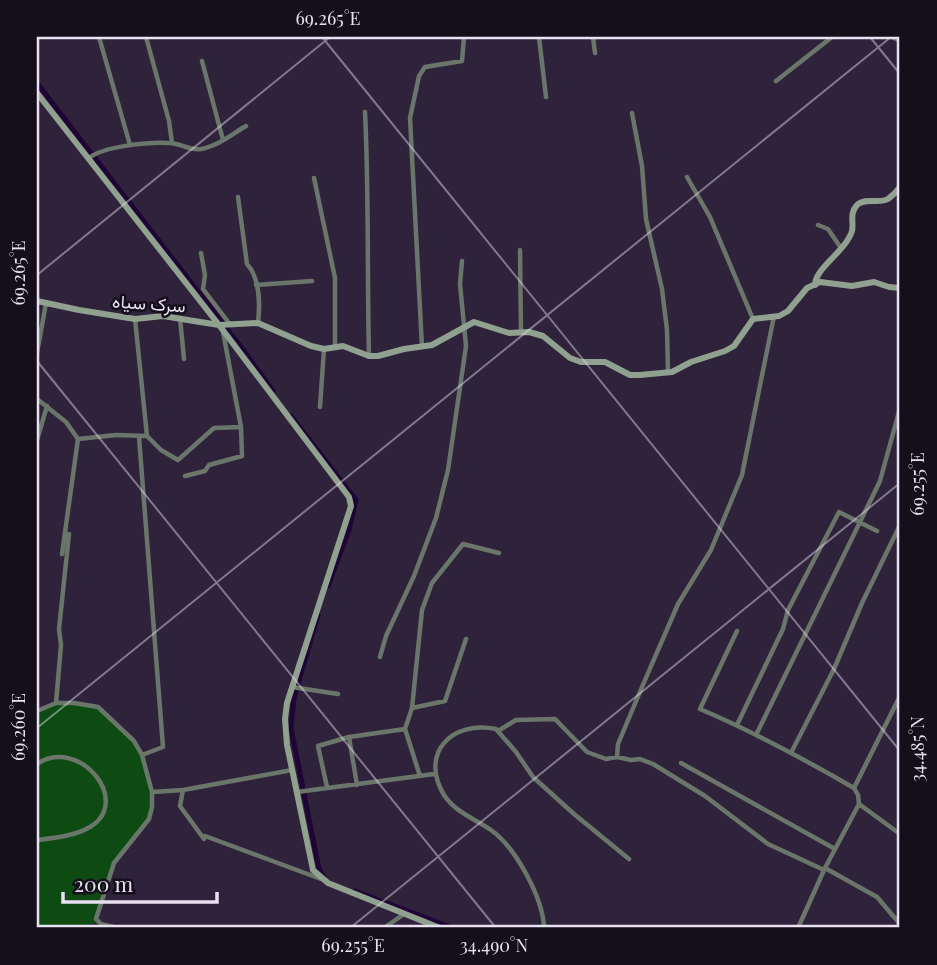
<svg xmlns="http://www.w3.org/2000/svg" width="937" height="965" font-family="'Playfair Display',Vazirmatn,serif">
<rect width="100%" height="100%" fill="#2f233c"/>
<!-- green -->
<path fill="#0d4b13" d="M56 703 98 707 134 741 142 755 152 792 149 819 114 863 97 919 98 922 77 928H37V711Z"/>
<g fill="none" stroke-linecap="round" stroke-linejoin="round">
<!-- canal -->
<path stroke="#200436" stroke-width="5" d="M37 83 244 351 273 391
M291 416 356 500 349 530 328 586
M318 615 294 698 291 728 319 869 324 877
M355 891 453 928"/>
<!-- street -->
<path stroke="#6b766b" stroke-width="4.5" d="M99 37 130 145
M146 37 169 121 172 143
M539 37 546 97
M593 37 595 53
M892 37 900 41
M202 61 223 140
M776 81 832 37
M365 112C369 193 367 274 369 356
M632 113 642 166 646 219 662 289 667 330 668 372
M89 158C104 146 149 142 169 143 180 143 190 151 201 149 218 146 232 134 246 126
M687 177 710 217 753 319
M314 178 335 278V346
M238 197 247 264C260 278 260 305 258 323
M818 225 828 229 841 248
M520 250 521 332
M201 253 205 275 203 289 229 323
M256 285 312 281
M180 318 184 359
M422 347 410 118 419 76 425 67 462 61 464 37
M37 353 46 303
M37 399 66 422 78 439 62 554
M320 407 324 349
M147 436 161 450 178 460 214 428 241 427
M139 437 163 747 142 755
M78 439 116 435 147 436 135 319
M37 440 47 406
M185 476 205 471 209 465 242 456 241 427 223 332
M737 631 700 709C754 732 804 759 854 788L858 795 859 804 825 868 798 928
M380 657 386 636 414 576 436 518 448 470 466 346 460 284 462 261
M292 687 338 694
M56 703 61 645 59 629 69 534
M412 708 445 701 466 639
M37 711 56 703H74L98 707 134 741 142 755 152 792V807L149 819 114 863 96 919 101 924 117 928
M737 725 783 629 788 610 839 512 877 531
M498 731 516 720 555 719 587 752 606 759 617 757 631 760 640 759 653 764 705 796 768 844 824 870
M757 733 880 481 900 408
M349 737 357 785
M792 751 834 669 862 603 900 525
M617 757 618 744 642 687 678 604 711 550 742 475 774 316
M681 763 835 849
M37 764C79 736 133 801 90 827 75 836 54 838 37 840
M420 776 405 729 412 708 422 610 432 583 463 544 499 553
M327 787 318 746 349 737 405 729
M854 788 900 696
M183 790 292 770
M152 792 183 790 180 806 204 839 205 836 321 879
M297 792 434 774
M859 804 900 834
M825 868 877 897 900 924
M384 928 404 914
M544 928C543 898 516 848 491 830 475 819 455 812 444 795 419 753 452 720 496 729L516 752 533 777 574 814 629 859"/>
<!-- secondary -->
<path stroke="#90a18f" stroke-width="6" d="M37 93 219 325 349 497 351 506 287 703 285 719 287 745 313 870 328 883 440 928
M815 285C815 268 846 251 852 231 854 222 849 214 857 205 865 197 879 204 888 199 892 196 897 191 900 187
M37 301 79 310 135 319 163 316 219 325 258 323 311 346 324 349 343 346 369 356H378L404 349 432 345 474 322 509 333 529 332 543 336 570 358 581 362H605L630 375H640L672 372 691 362 725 351 734 346 753 319 779 316 788 311 807 288 820 282 852 286 874 282 889 287 900 288"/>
</g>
<!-- ticks -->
<path fill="none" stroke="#e8e1f1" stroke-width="2" stroke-opacity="0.45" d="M322 37 900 751M870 37 900 74M37 275 330 37M37 361 496 928M37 728 891 37M350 928 900 483"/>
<g text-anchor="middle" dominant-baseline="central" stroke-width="5" stroke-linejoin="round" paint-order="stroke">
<!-- street labels -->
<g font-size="18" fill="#e8e1f1" stroke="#140f1a">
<text transform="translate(149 303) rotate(4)">سرک سیاه</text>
</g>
</g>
<!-- border -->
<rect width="937" height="965" fill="none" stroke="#140f1a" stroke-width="77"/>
<!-- scale -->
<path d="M63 892v10h154v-10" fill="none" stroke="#e8e1f1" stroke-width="3.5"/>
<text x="74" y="892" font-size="21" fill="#e8e1f1" stroke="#140f1a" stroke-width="5" paint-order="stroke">200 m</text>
<rect x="38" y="38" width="860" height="888" fill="none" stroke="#e8e1f1" stroke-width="2.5"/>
<g font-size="18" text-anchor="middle" fill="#e8e1f1">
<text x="328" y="25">69.265°E</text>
<text transform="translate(19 273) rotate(-90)" y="6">69.265°E</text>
<text transform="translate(918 484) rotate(-90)" y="6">69.255°E</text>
<text transform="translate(19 727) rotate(-90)" y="6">69.260°E</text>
<text transform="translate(918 749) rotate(-90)" y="6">34.485°N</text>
<text x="353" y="952">69.255°E</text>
<text x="494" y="952">34.490°N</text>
</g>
</svg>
